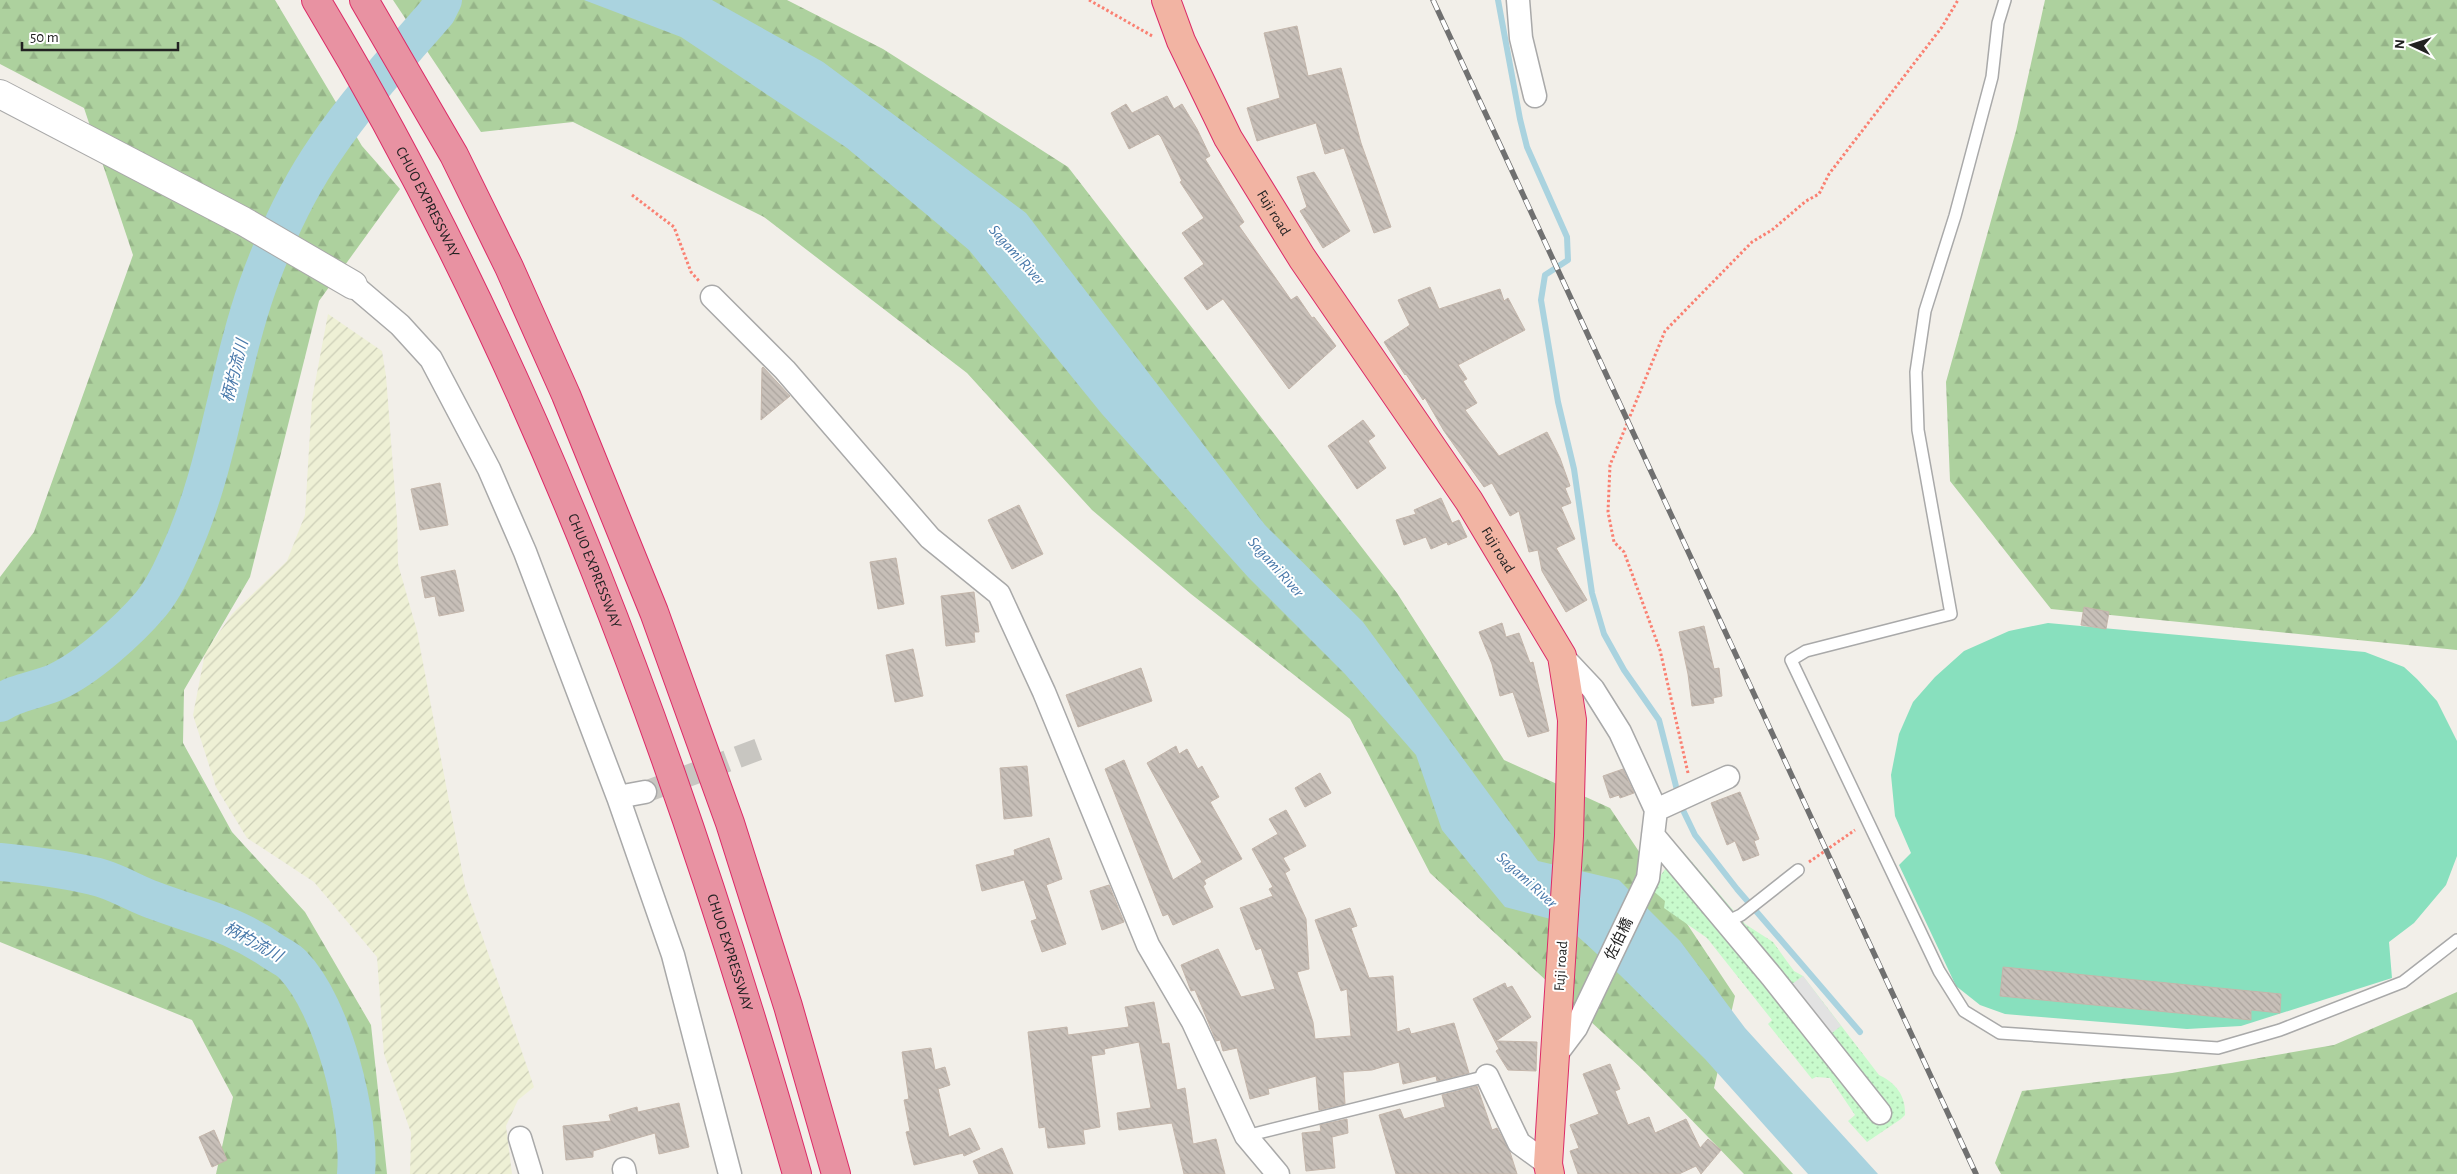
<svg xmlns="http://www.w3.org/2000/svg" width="2457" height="1174" font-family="'Alegreya Sans','Noto Sans JP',sans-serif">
<defs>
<pattern id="farmland-furrows" width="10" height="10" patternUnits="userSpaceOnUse" patternTransform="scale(1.25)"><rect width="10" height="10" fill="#eef0d5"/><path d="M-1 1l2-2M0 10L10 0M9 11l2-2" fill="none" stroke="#ccceb7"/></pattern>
<pattern id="forest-firs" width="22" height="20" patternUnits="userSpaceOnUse" patternTransform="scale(1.25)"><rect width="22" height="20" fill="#add19e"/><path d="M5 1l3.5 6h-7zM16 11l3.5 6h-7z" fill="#95b388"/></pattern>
<pattern id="park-dots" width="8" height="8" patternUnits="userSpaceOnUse" patternTransform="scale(1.25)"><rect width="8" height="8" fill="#c8facc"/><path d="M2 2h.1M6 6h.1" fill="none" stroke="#acd6af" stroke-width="1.8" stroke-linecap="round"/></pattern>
<pattern id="building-back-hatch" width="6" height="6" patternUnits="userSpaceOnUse" patternTransform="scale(1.25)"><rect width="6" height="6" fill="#c7bfb8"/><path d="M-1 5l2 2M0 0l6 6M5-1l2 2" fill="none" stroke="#aba49e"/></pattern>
</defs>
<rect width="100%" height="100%" fill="#f2efe9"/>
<!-- farmland -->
<path fill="url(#farmland-furrows)" d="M328 314 382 351 386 376 397 519 398 564 417 631 465 886 534 1087 518 1100 506 1126 512 1174H410L411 1133 384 1054 377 957 314 882 247 838 216 787 193 715 205 653 232 614 287 561 305 515 312 399Z"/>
<!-- forest -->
<path fill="url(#forest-firs)" d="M0 0H275L362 146 400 189 319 301 250 577 184 690 183 743 232 832 305 912 371 1025 387 1174H216L233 1097 192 1020 0 942V577L34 532 133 255 84 108 0 64Z
M393 0H787L883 49 1068 167 1397 593 1504 760 1610 808 1735 996 1714 1088 1793 1174H1744L1642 1069 1430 873 1350 719 1191 594 1092 510 967 373 764 217 573 122 481 132Z
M2045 0H2457V650L2051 609 1950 481 1946 382 2016 131Z
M2457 992V1174H2001L1995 1163 2022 1091 2172 1073 2334 1045Z"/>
<!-- park -->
<path fill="url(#park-dots)" d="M1680 848 1745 924 1773 942 1794 971 1803 976 1879 1075C1896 1083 1906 1096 1905 1115L1901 1119 1867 1142 1848 1121 1855 1115 1830 1078 1816 1077 1812 1079 1768 1024 1772 1020 1707 938 1664 908 1665 901 1651 889Z"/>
<!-- pitch -->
<path fill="#88e0be" d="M2048 623 2365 652 2404 667 2417 679 2437 701 2457 741V856L2446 885 2414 923 2389 942 2392 978 2241 1026 2187 1029 2005 1014 1980 1005 1956 986 1899 865 1911 853 1895 816 1891 775 1899 734 1913 702 1935 677 1964 651 2009 631Z"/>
<!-- parking -->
<path fill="#e2e2e2" d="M1803 976 1841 1026 1828 1036 1788 987Z"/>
<!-- water -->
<path fill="#aad3df" d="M584 0H712L823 62 1026 213 1265 525 1363 622 1538 861 1619 880 1680 941 1745 1028 1878 1174H1808L1705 1059 1620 975 1562 922 1505 907 1442 830 1416 755 1345 674 1248 577 1102 414 969 250 847 148 681 37Z"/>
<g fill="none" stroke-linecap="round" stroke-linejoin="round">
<!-- stream -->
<path stroke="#aad3df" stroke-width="6" d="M1498 0 1520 119 1527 147 1567 237 1568 260 1545 275 1541 300 1558 402 1574 469 1592 593 1604 634 1624 670 1659 720 1678 794
M1680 804 1695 835 1737 889 1860 1032"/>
<!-- river -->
<path stroke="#aad3df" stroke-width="38" d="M0 703C16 692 38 690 56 682 87 668 129 630 151 604 164 588 172 570 180 552 219 467 227 373 258 285 275 238 297 190 326 148 359 99 399 56 437 12L443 0
M0 862C31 865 63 869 93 876 114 880 133 893 153 900 198 917 233 923 274 952 280 956 288 959 293 965 333 1006 361 1118 356 1174"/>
</g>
<!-- building -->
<path fill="url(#building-back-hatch)" stroke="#c4b6ab" d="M1297 26 1308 76 1341 68 1361 143 1391 227 1374 233 1344 148 1325 154 1316 123 1257 141 1247 108 1280 98 1264 33Z
M1167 96 1174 109 1182 104 1197 129 1210 156 1205 159 1244 222 1239 226 1291 300 1297 296 1312 318 1314 317 1336 346 1289 389 1223 299 1207 310 1184 278 1204 264 1182 233 1204 218 1180 182 1182 181 1161 137 1158 134 1129 149 1111 113 1126 104 1132 113Z
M1314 172 1350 231 1323 248 1300 211 1307 207 1297 177Z
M1430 287 1439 309 1500 289 1504 301 1508 298 1525 330 1458 365 1467 379 1463 381 1477 403 1465 410 1499 456 1547 432 1560 458 1570 486 1565 488 1571 503 1561 507 1575 539 1556 548 1587 600 1566 612 1542 571 1538 550 1529 552 1519 511 1510 516 1492 483 1484 487 1444 431 1425 398 1423 400 1406 374 1405 375 1384 342 1410 325 1398 300Z
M763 367 790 396 761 420 762 368Z
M1363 420 1375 436 1368 441 1386 468 1357 489 1328 446Z
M440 483 448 525 420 530 411 489Z
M1441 498 1452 523 1459 520 1467 537 1448 545 1447 542 1431 549 1426 537 1404 545 1396 520 1416 514 1414 510Z
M1019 505 1043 554 1012 569 988 520Z
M896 558 904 604 878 609 870 562Z
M455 570 464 611 439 616 435 596 425 598 421 577Z
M974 592 979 632H974L975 642 946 646 941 596Z
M2084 607 2109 612 2106 629 2081 625Z
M1502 623 1506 637 1519 633 1530 663 1533 662 1549 731 1528 737 1513 692 1500 696 1492 664 1479 632Z
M1704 626 1714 669 1719 668 1722 696 1713 698 1714 703 1692 706 1688 674 1679 632Z
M913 649 923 696 895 702 886 655Z
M1141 668 1152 701 1078 727 1066 695Z
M1176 746 1179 754 1187 749 1198 769 1202 766 1219 797 1210 802 1242 859 1204 880 1206 884 1203 886 1213 907 1173 925 1168 914 1163 916 1105 769 1124 760 1173 880 1202 862 1147 763Z
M1027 766 1032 816 1004 819 1000 768Z
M1623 769 1634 793 1620 798 1619 795 1610 798 1603 776Z
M1320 773 1331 793 1305 807 1295 788Z
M1740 792 1759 839 1754 841 1759 855 1743 861 1735 841 1727 845 1711 803Z
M1286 810 1306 846 1283 858 1290 870 1285 873 1306 919 1309 969 1297 972 1313 1022 1315 1039 1351 1036 1347 989 1341 991 1315 920 1350 908 1357 926 1351 928 1369 978 1393 976 1397 1032 1409 1028 1411 1034 1454 1023 1469 1073 1437 1081 1436 1076 1403 1084 1399 1062 1372 1070 1343 1072 1345 1104 1319 1110 1316 1076 1268 1089 1269 1094 1250 1099 1237 1048 1223 1051 1220 1040 1216 1041 1195 990 1191 991 1181 965 1218 949 1241 997 1275 989 1261 948 1256 950 1240 908 1273 896 1269 889 1273 887 1252 849 1278 834 1269 819Z
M1049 838 1062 879 1046 885 1066 944 1042 952 1031 921 1037 919 1024 880 982 891 976 865 1015 855 1014 850Z
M1109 885 1124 922 1102 930 1090 891Z
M2003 967 2281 994 2280 1013 2251 1010V1020L2000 996Z
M1505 983 1507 988 1512 986 1531 1017 1496 1041 1537 1042 1536 1071 1508 1070 1496 1051 1499 1049 1473 999Z
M1154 1002 1162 1044 1169 1043 1177 1090 1185 1088 1193 1144 1216 1139 1225 1174H1184L1172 1123 1119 1130 1117 1113 1151 1108 1139 1042 1104 1049 1105 1054 1091 1056 1100 1127 1083 1130 1085 1144 1048 1148 1045 1127 1039 1128 1028 1032 1067 1027 1068 1035 1129 1027 1125 1007Z
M931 1048 935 1070 945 1067 950 1085 938 1089 949 1137 970 1128 980 1149 964 1156 963 1153 914 1165 906 1132 910 1131 904 1100 909 1099 902 1052Z
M1610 1064 1620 1089 1615 1091 1628 1125 1649 1117 1655 1133 1686 1119 1700 1148 1708 1139 1721 1150 1701 1174 1696 1166 1679 1174H1578L1570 1151 1579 1148 1570 1125 1599 1114 1583 1074Z
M1477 1086 1492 1130 1497 1128 1510 1152 1517 1174H1396L1379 1115 1400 1109 1404 1119 1445 1107 1442 1095Z
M679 1103 689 1147 659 1154 655 1133 593 1151V1157L566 1160 563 1126 611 1121 609 1115 637 1107 638 1112Z
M1347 1119 1348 1133 1332 1137 1335 1168 1306 1171 1302 1133 1321 1131 1320 1125Z
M214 1130 227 1160 212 1167 199 1137Z
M1002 1148 1013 1174H979L973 1161Z"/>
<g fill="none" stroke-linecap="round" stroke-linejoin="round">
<!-- minor-tunnel -->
<path stroke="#c8c6c1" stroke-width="22" stroke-dasharray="22 11" stroke-linecap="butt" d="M645 792 762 748"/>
<!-- service casing -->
<g stroke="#a9a9a9" stroke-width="14">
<path id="service" d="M2005 0 1998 23 1992 77 1955 216 1925 311 1916 372 1918 430 1951 614 1806 651 1791 660 1939 971 1964 1011 2000 1033 2218 1048 2280 1030 2403 982 2457 940
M1726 922 1741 915 1798 870
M1246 1136 1487 1076"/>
</g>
<!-- minor casing -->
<g stroke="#a9a9a9" stroke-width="25">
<path id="minor" d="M1518 0 1521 38 1535 96
M353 285 400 325 431 359 489 469 525 552 618 797 673 955 730 1174
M712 297 785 370 930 538 999 594 1044 692 1148 945 1193 1022 1246 1136 1278 1174
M618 797 645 792
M1656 810 1728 777
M1653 835 1772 977 1880 1113
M1555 1056 1576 1028 1648 878 1656 810 1620 732 1593 689 1562 656
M1487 1076 1519 1143 1548 1164
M520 1138 531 1174
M624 1169 625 1174"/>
</g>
<!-- tertiary casing -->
<g stroke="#a9a9a9" stroke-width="30">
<path id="tertiary" d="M0 94 243 221 353 285"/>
</g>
<!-- trunk casing -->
<g stroke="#dc2a67" stroke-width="30">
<g id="trunk">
<path id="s1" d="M1166 0 1181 41 1228 138 1302 258 1469 501 1562 656 1572 720 1569 836 1548 1164 1550 1174"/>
</g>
</g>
<!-- motorway casing -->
<g stroke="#dc2a67" stroke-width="30">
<g id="motorway">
<path id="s2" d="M316 0C535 364 681 766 797 1174"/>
<path d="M364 0 454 155 509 267 566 395 654 612 730 823 788 1006 836 1174"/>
</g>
</g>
<!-- path -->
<path stroke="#fa8072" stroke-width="3" stroke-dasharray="2.5 2.5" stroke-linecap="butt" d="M1089 0 1154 37
M632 195 674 227 691 272 699 281
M1688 773 1660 650 1624 552 1614 542 1608 512 1610 465 1665 331 1752 242 1772 230 1806 201 1819 194 1829 174 1942 27 1958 0
M1809 862 1855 830"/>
<!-- service -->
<use href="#service" stroke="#fff" stroke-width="11"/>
<!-- minor -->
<use href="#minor" stroke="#fff" stroke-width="22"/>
<!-- tertiary -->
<use href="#tertiary" stroke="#fff" stroke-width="28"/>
<!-- trunk -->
<use href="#trunk" stroke="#f2b4a3" stroke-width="28"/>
<!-- motorway -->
<use href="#motorway" stroke="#e892a2" stroke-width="28"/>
<!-- rail casing -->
<g stroke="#707070" stroke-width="5.5">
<path id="rail" d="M1433 0 1976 1174"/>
</g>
<!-- rail -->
<use href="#rail" stroke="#fff" stroke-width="4" stroke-dasharray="11" stroke-linecap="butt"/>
</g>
<g text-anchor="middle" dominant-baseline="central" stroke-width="4" stroke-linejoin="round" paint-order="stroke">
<!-- street labels -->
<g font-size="15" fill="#222" stroke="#fff">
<text stroke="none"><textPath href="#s2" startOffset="231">CHUO EXPRESSWAY</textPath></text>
<text stroke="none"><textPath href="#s1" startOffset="239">Fuji road</textPath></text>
<text stroke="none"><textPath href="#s1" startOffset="644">Fuji road</textPath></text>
<text stroke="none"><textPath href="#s2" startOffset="636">CHUO EXPRESSWAY</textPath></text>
<text transform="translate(1619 939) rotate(-64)">佐伯橋</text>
<text stroke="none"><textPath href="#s2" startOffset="1041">CHUO EXPRESSWAY</textPath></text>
<text transform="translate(1561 966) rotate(-86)">Fuji road</text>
</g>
<!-- water labels -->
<g font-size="16" font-style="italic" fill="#4a7aab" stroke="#fff">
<text transform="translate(1017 255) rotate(48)">Sagami River</text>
<text transform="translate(235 371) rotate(-76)">柄杓流川</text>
<text transform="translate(1276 567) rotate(48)">Sagami River</text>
<text transform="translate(1527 880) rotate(42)">Sagami River</text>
<text transform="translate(253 942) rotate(29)">柄杓流川</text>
</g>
</g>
<!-- north arrow -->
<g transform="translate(2412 45) rotate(274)" stroke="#ffffff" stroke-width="4" paint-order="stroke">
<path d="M0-4L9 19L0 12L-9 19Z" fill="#222222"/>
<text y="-8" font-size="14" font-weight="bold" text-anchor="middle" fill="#222222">N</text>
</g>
<!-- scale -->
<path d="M22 42v8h156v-8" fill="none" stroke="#222222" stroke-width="2.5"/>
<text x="30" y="42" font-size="15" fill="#222222" stroke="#ffffff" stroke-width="4" paint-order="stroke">50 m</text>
</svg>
